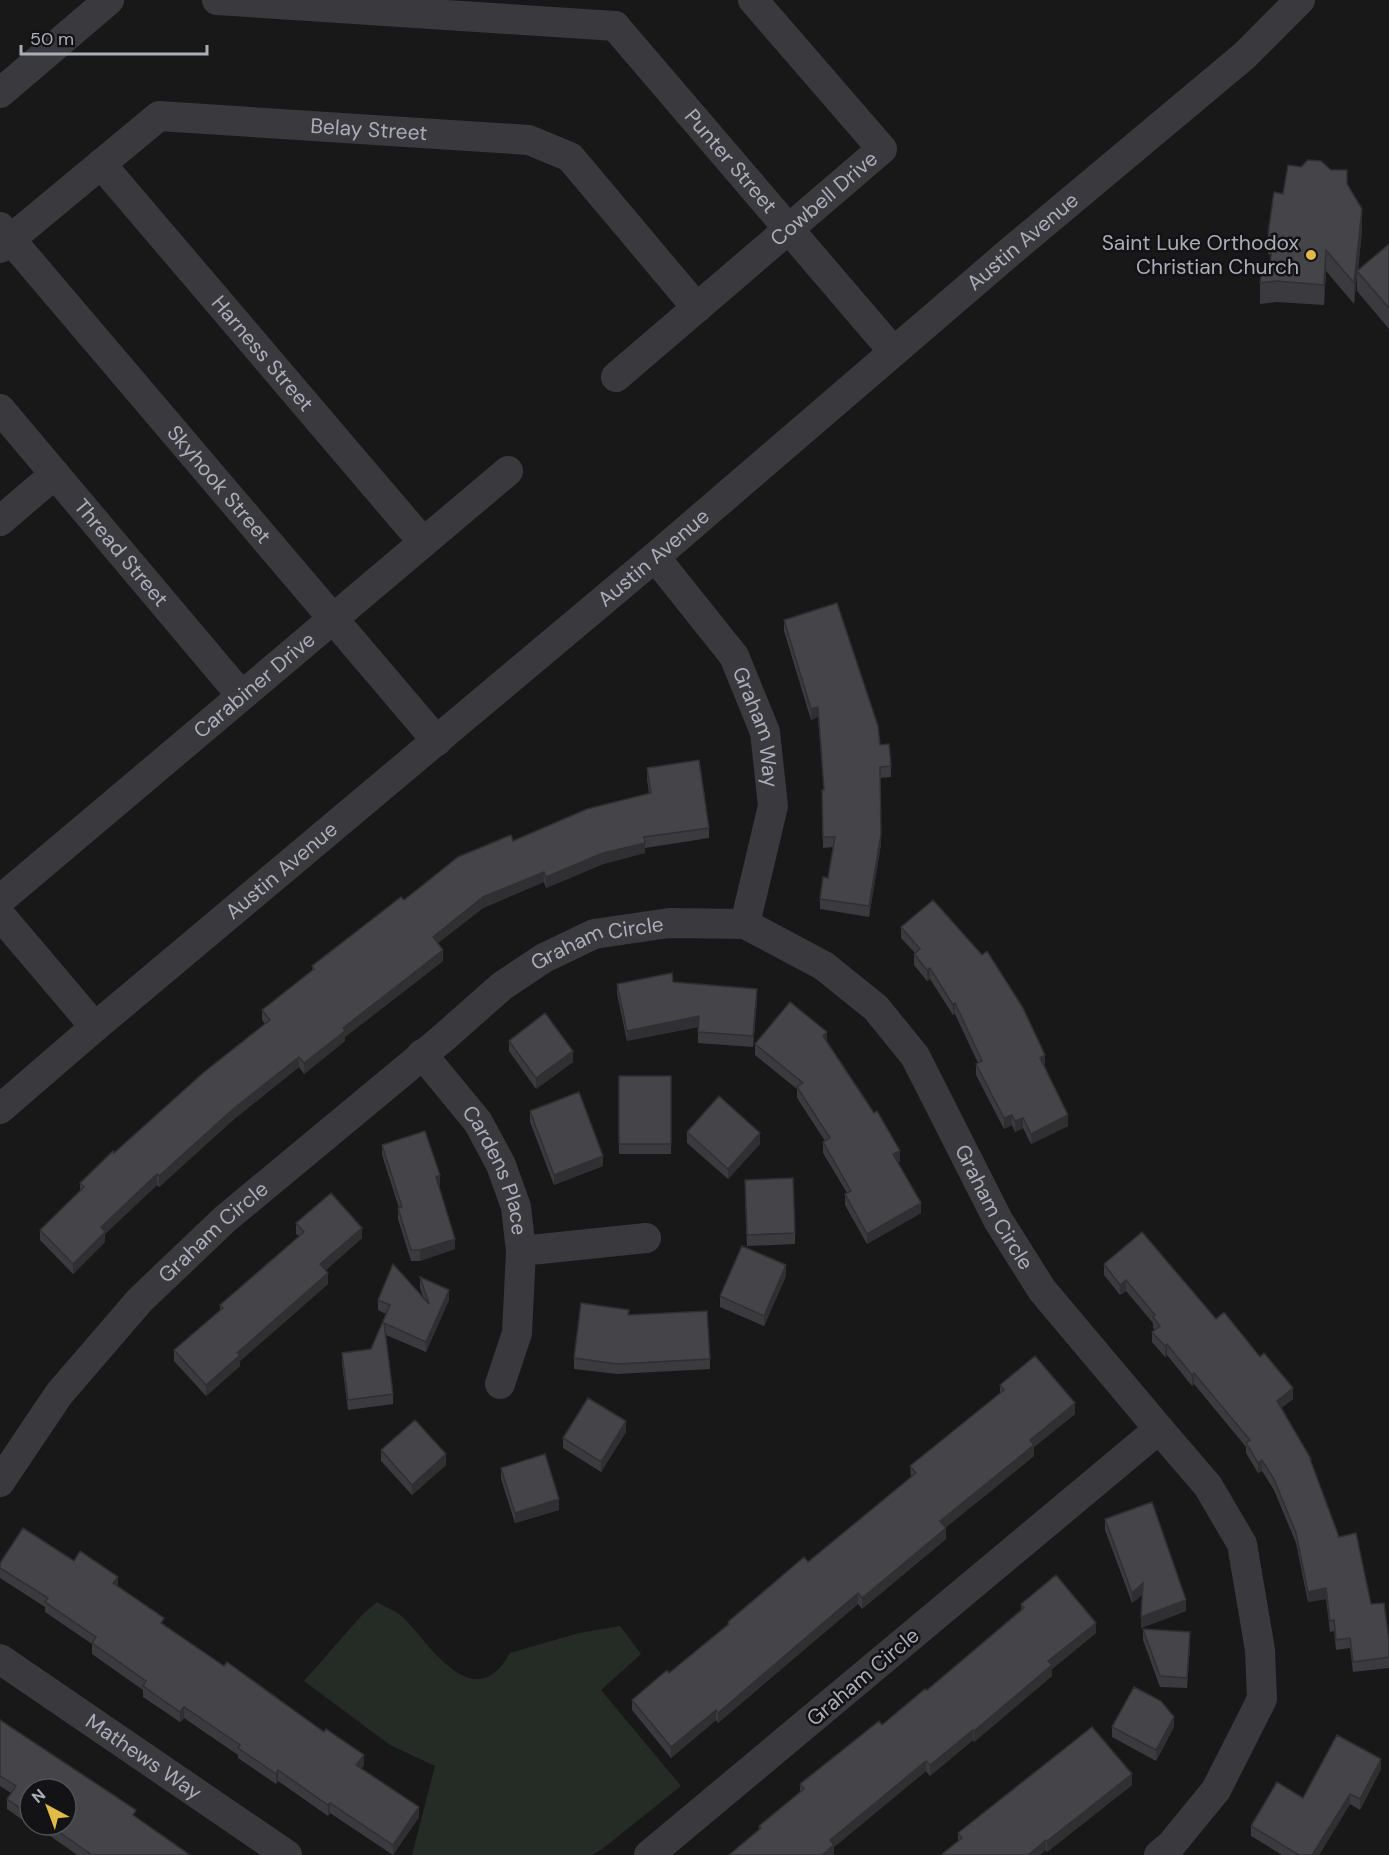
<svg xmlns="http://www.w3.org/2000/svg" width="1389" height="1855" font-family="'DM Sans',sans-serif">
<rect width="100%" height="100%" fill="#181819"/>
<!-- green -->
<path fill="#242c25" d="M377 1602C386 1607 398 1612 405 1619 431 1647 475 1717 510 1653L579 1633 620 1626 641 1654 601 1690 681 1786 601 1850 592 1855H412L435 1766 390 1745 304 1681 362 1615Z"/>
<g fill="none" stroke-linecap="round" stroke-linejoin="round">
<!-- minor -->
<g stroke="#39393e" stroke-width="30">
<path d="M217 0 615 26"/>
<path id="s1" d="M615 26 893 351"/>
<path d="M0 93 109 0"/>
<path id="s2" d="M101 164 423 542"/>
<path id="s3" d="M0 227 437 741"/>
<path id="s4" d="M0 248 159 116 529 140 570 157 697 308"/>
<path id="s5" d="M616 377 882 149 753 0"/>
<path id="s6" d="M0 409 241 695"/>
<path d="M0 521 55 474"/>
<path id="s7" d="M655 557 734 656 765 732 773 806 745 924"/>
<path id="s8" d="M0 900 508 471"/>
<path d="M0 915 95 1027"/>
<path id="s9" d="M422 1054 478 1122 501 1165 516 1207 521 1251 646 1238"/>
<path id="s10" d="M0 1109 95 1027 655 557 1011 251 1244 56 1300 0"/>
<path d="M500 1384 517 1333 521 1251"/>
<path id="s11" d="M0 1482 59 1394 140 1300 225 1219 442 1039 502 986 544 958 594 934 669 923 745 924 824 966 876 1008 915 1056 998 1220 1042 1290 1159 1429 649 1855"/>
<path id="s12" d="M0 1659 287 1855"/>
<path d="M1159 1855 1171 1845 1216 1790 1262 1699 1260 1650 1242 1544 1208 1486 1159 1429"/>
</g>
</g>
<!-- wall -->
<path fill="#3b3b3f" fill-rule="evenodd" d="M1347 185 1362 230 1358 271 1389 244V329L1357 291V273L1354 304 1326 271 1324 305 1277 302 1260 304V283L1270 263 1271 255 1268 254V234L1283 194Z
M784 620 880 745 891 766V777L880 778 881 844 869 917 820 909V899L828 878 833 847 823 848 822 790H824L818 717 811 720 784 631Z
M647 768 709 828V838L645 848V853L603 864 546 888 544 882 483 908 438 943 443 961 345 1037V1041L304 1074 299 1067 233 1120 159 1187 157 1185 105 1234V1242L73 1274 40 1240V1230L80 1191V1183L265 1024 262 1020V1010L312 970V966L404 900 513 841 649 794 647 779Z
M901 927 1045 1066 1068 1126 1031 1144 1023 1128 1015 1132 1012 1125 1004 1129 976 1075V1064L978 1063 955 1014 953 1015 930 979 927 981 914 965V954L915 953 901 938Z
M673 982 757 999 753 1047 698 1043V1027L627 1041 617 994V984Z
M509 1041 573 1062 536 1089 509 1051Z
M827 1042 900 1161 898 1162 921 1213 867 1244 845 1205V1194L847 1193 823 1153V1142L825 1141 797 1098V1089L755 1055V1044Z
M619 1076H671V1154H619Z
M530 1111 603 1166 554 1185 530 1122Z
M687 1132 760 1144 728 1179 687 1143Z
M382 1145 440 1186H439L455 1249 420 1261H411L398 1219V1208H399L382 1155Z
M745 1191 795 1233V1244L747 1246Z
M296 1223 362 1238 326 1270 328 1284 240 1361V1366L206 1396 174 1361V1350L220 1310V1305L299 1236 296 1234Z
M1104 1264 1216 1319 1293 1399 1281 1408 1311 1463 1339 1537 1389 1641V1668L1353 1672 1350 1648 1336 1650 1334 1631 1330 1632 1326 1599 1308 1602 1296 1543 1274 1490 1262 1471 1258 1473 1246 1453V1447L1194 1384 1192 1386 1167 1355 1165 1357 1152 1342V1332L1155 1330 1153 1328V1323L1126 1291 1120 1295 1104 1275Z
M786 1276 764 1326 720 1307V1296Z
M420 1277 449 1300 426 1352 386 1335 393 1394V1404L348 1410 342 1364V1353L371 1349 386 1314 378 1310V1300L423 1297 420 1288Z
M629 1315 710 1359V1369L617 1374 574 1369V1358Z
M1000 1385 1075 1414 1034 1447V1456L945 1528 946 1539 862 1609 858 1604 718 1723 716 1720 671 1758 632 1710V1700L669 1673 728 1624V1622L808 1562 911 1477 910 1466 1000 1393Z
M626 1432 601 1472 563 1448V1438Z
M381 1450 446 1465 412 1495 381 1461Z
M501 1468 559 1510 515 1523 501 1479Z
M1105 1519 1186 1611 1141 1628 1142 1595 1132 1603 1105 1530Z
M74 1561 118 1587 164 1625 364 1765 361 1769 419 1817 393 1855 330 1813 328 1816 278 1781 276 1784 238 1758V1755L184 1718 180 1722 143 1697V1690L92 1654V1644L45 1612V1607L0 1578V1563Z
M1021 1604 1096 1633 1052 1669V1676L974 1742 973 1740 930 1776 926 1771 834 1847V1855L759 1829V1826L800 1792V1784L882 1725 927 1690 1021 1610Z
M1143 1629 1190 1643 1187 1688 1160 1687 1143 1640Z
M0 1720 136 1817 190 1855H77L46 1833 44 1835 7 1809V1799L11 1793 0 1786ZM30 1789 66 1825H30Z
M1112 1727H1174L1156 1761 1112 1737Z
M1381 1769 1360 1810 1350 1804 1319 1855H1282L1251 1836V1826L1303 1798Z
M1132 1785 1047 1852 1046 1850 958 1842V1833Z"/>
<!-- shaded-wall -->
<path fill="#303033" d="M1362 209V230L1354 304V283Z
M1326 250V271L1324 305V285Z
M818 707V717L811 720V709Z
M881 834V844L869 917V906Z
M645 843V853L603 864 546 888V877L603 853Z
M544 872V882L483 908 433 947V937L483 897Z
M443 950V961L345 1037V1041L304 1074V1063L343 1028Z
M930 968V979L927 981V970Z
M757 989V999L753 1047V1036Z
M955 1003V1014L953 1015V1005Z
M699 1016V1026L627 1041V1031Z
M827 1032V1042L823 1036Z
M573 1051V1062L536 1089V1078Z
M1045 1055V1066L1040 1068V1058Z
M299 1057V1067L233 1120 159 1187V1176L233 1109Z
M1012 1115V1125L1004 1129V1118Z
M1068 1115V1126L1031 1144V1134Z
M1023 1118V1128L1015 1132V1121Z
M760 1133V1144L728 1179V1169Z
M900 1151V1161L893 1165V1154Z
M603 1156V1166L554 1185V1175Z
M157 1174V1185L105 1234V1242L73 1274V1264L101 1227Z
M440 1175V1186L436 1187V1177Z
M921 1203V1213L867 1244V1234Z
M362 1228V1238L320 1275V1264Z
M455 1239V1249L420 1261V1250Z
M786 1265V1276L764 1326V1316Z
M328 1273V1284L240 1361V1366L206 1396V1385L237 1353Z
M1126 1280V1291L1120 1295V1285Z
M449 1290V1300L426 1352V1342Z
M1167 1344V1355L1165 1357V1346Z
M1194 1373V1384L1192 1386V1375Z
M1293 1388V1399L1277 1412V1401Z
M1075 1403V1414L1034 1447V1456L940 1532V1521L1030 1440Z
M626 1421V1432L601 1472V1462Z
M446 1454V1465L412 1495V1485Z
M1262 1460V1471L1258 1473V1463Z
M559 1499V1510L515 1523V1513Z
M946 1528V1539L862 1609V1598Z
M118 1577V1587L113 1583Z
M1143 1583V1594L1132 1603V1593Z
M1326 1588V1599L1308 1602V1592Z
M858 1593V1604L718 1723V1713Z
M1186 1600V1611L1141 1628V1617Z
M1096 1623V1633L1052 1669V1676L974 1742V1731L1048 1661Z
M1190 1632V1643L1187 1688V1678Z
M184 1707V1718L180 1722V1712Z
M716 1710V1720L671 1758V1747Z
M1174 1717V1727L1156 1761V1750Z
M973 1730V1740L930 1776V1765Z
M364 1755V1765L356 1776V1765Z
M1381 1759V1769L1360 1810V1799Z
M926 1761V1771L834 1847V1855H822L830 1840Z
M278 1770V1781L276 1784V1774Z
M1132 1774V1785L1047 1852V1841Z
M1350 1794V1804L1319 1855H1312Z
M330 1803V1813L328 1816V1805Z
M419 1807V1817L393 1855V1845Z
M44 1825H46V1833L44 1835Z
M1046 1840V1850L1040 1855H1028Z"/>
<!-- building -->
<path fill="#454549" stroke="#303033" stroke-width="1.5" d="M1308 160 1321 161 1331 170H1347V184L1362 209 1354 283 1326 250 1324 285 1277 281 1260 283 1262 269 1270 263 1274 235 1268 234 1274 192 1283 194 1288 165 1301 167Z
M1389 244V308L1357 271Z
M837 603 878 726 880 745 889 744 891 766 880 767 881 834 869 906 820 899 823 877 828 878 835 837H823L822 790H824L818 707 811 709 784 620Z
M699 760 709 828 644 837 645 843 603 853 546 877 544 872 483 897 433 937 443 950 343 1028 345 1031 304 1063 299 1057 233 1109 159 1176 157 1174 101 1227 105 1232 73 1264 40 1230 84 1187 80 1183 113 1151 114 1153 203 1073 270 1020 262 1010 314 969 312 966 401 897 404 900 458 857 511 835 513 841 587 809 651 793 647 768Z
M933 900 982 955 987 951 1023 1008 1045 1055 1040 1058 1068 1115 1031 1134 1023 1118 1015 1121 1012 1115 1004 1118 976 1064 982 1061 955 1003 953 1005 930 968 927 970 914 954 920 949 901 927Z
M672 973 673 982 757 989 753 1036 698 1032 699 1016 627 1031 617 984Z
M790 1002 827 1032 823 1036 874 1113 877 1111 900 1151 893 1154 921 1203 867 1234 845 1194 851 1191 823 1142 830 1138 797 1087 803 1083 755 1044Z
M545 1013 573 1051 536 1078 509 1041Z
M619 1076H671V1144H619Z
M579 1092 603 1156 554 1175 530 1111Z
M719 1096 760 1133 728 1169 687 1132Z
M425 1131 440 1175 436 1177 455 1239 420 1250H411L398 1208 402 1207 382 1145Z
M793 1178 795 1233 747 1235 745 1180Z
M331 1193 362 1228 320 1264 328 1273 237 1353 240 1355 206 1385 174 1350 223 1308 220 1305 304 1232 296 1223Z
M1142 1232 1216 1319 1224 1312 1260 1357 1264 1353 1293 1388 1277 1401 1311 1459H1310L1339 1537 1356 1533 1371 1604 1384 1603 1389 1641V1657L1353 1662 1350 1638 1336 1640 1334 1620 1330 1621 1326 1588 1308 1592 1296 1533 1274 1479 1262 1460 1258 1463 1246 1443 1250 1440 1194 1373 1192 1375 1167 1344 1165 1346 1152 1332 1160 1326 1153 1317 1155 1315 1126 1280 1120 1285 1104 1264Z
M742 1246 786 1265 764 1316 720 1296Z
M393 1264 429 1304 420 1277 449 1290 426 1342 384 1323 393 1394 348 1400 342 1353 371 1349 390 1305 378 1300Z
M581 1303 629 1310 628 1315 707 1311 710 1359 617 1364 574 1358Z
M1035 1356 1075 1403 1030 1440 1034 1445 940 1521 946 1528 862 1598 858 1593 718 1713 716 1710 671 1747 632 1700 667 1670 669 1673 729 1624 728 1622 804 1557 808 1562 916 1473 910 1466 1004 1390 1000 1385Z
M588 1398 626 1421 601 1462 563 1438Z
M415 1420 446 1454 412 1485 381 1450Z
M545 1454 559 1499 515 1513 501 1468Z
M1152 1502 1186 1600 1141 1617 1143 1583 1132 1593 1105 1519Z
M23 1528 74 1561 80 1551 118 1577 113 1583 164 1618 161 1623 224 1666 227 1662 324 1732 326 1729 364 1755 356 1765 419 1807 393 1845 330 1803 328 1805 278 1770 276 1774 238 1748 240 1745 184 1707 180 1712 143 1686 146 1681 92 1643 96 1637 45 1602 48 1598 0 1568V1563Z
M1056 1575 1096 1623 1048 1661 1052 1665 974 1731 973 1730 930 1765 926 1761 830 1840 834 1845 822 1855H729L761 1828 759 1826 804 1789 800 1784 879 1721 882 1725 925 1689 927 1690 1024 1608 1021 1604Z
M1143 1629 1190 1632 1187 1678 1160 1676Z
M1134 1687 1161 1701 1174 1717 1156 1750 1112 1727Z
M0 1720 136 1810 133 1815 190 1855H92L49 1825H66V1789H30V1815L7 1799 16 1786 0 1776Z
M1092 1727 1132 1774 1047 1841 1046 1840 1028 1855H941L962 1838 958 1833Z
M1337 1735 1381 1759 1360 1799 1350 1794 1312 1855H1299L1251 1826 1277 1782 1303 1798Z"/>
<!-- markers -->
<circle fill="#e2ba47" stroke="#131214" stroke-width="2" cx="1311" cy="255" r="6"/>
<g text-anchor="middle" dominant-baseline="central" stroke-width="5" stroke-linejoin="round" paint-order="stroke">
<!-- street labels -->
<g font-size="21" fill="#abaeb8" stroke="#131214">
<text stroke="none"><textPath href="#s4" startOffset="417">Belay Street</textPath></text>
<text stroke="none"><textPath href="#s1" startOffset="178">Punter Street</textPath></text>
<text stroke="none"><textPath href="#s5" startOffset="274">Cowbell Drive</textPath></text>
<text stroke="none"><textPath href="#s10" startOffset="1341">Austin Avenue</textPath></text>
<text stroke="none"><textPath href="#s2" startOffset="249">Harness Street</textPath></text>
<text stroke="none"><textPath href="#s3" startOffset="338">Skyhook Street</textPath></text>
<text stroke="none"><textPath href="#s6" startOffset="188">Thread Street</textPath></text>
<text stroke="none"><textPath href="#s10" startOffset="855">Austin Avenue</textPath></text>
<text stroke="none"><textPath href="#s8" startOffset="333">Carabiner Drive</textPath></text>
<text stroke="none"><textPath href="#s7" startOffset="202">Graham Way</textPath></text>
<text stroke="none"><textPath href="#s10" startOffset="369">Austin Avenue</textPath></text>
<text stroke="none"><textPath href="#s11" startOffset="816">Graham Circle</textPath></text>
<text stroke="none"><textPath href="#s9" startOffset="140">Cardens Place</textPath></text>
<text stroke="none"><textPath href="#s11" startOffset="1356">Graham Circle</textPath></text>
<text stroke="none"><textPath href="#s11" startOffset="330">Graham Circle</textPath></text>
<text transform="translate(863 1677) rotate(-40)">Graham Circle</text>
<text stroke="none"><textPath href="#s12" startOffset="174">Mathews Way</textPath></text>
</g>
<!-- poi labels -->
<g font-size="21" fill="#abaeb8" stroke="#131214" text-anchor="end">
<text x="1299" y="243">Saint Luke Orthodox<tspan x="1299" dy="24">Christian Church</tspan></text>
</g>
</g>
<!-- north arrow -->
<g transform="translate(48 1807) rotate(319)"><circle r="28" fill="#131214" stroke="#505056" stroke-width="1.5"/>
<path d="M0-4.5L10 22L0 15L-10 22Z" fill="#e2ba47"/>
<text y="-9" font-size="16" font-weight="bold" text-anchor="middle" fill="#abaeb8">N</text>
</g>
<!-- scale -->
<path d="M21 45v9h186v-9" fill="none" stroke="#abaeb8" stroke-width="3"/>
<text x="30" y="45" font-size="18" fill="#abaeb8" stroke="#131214" stroke-width="4.5" paint-order="stroke">50 m</text>
</svg>
